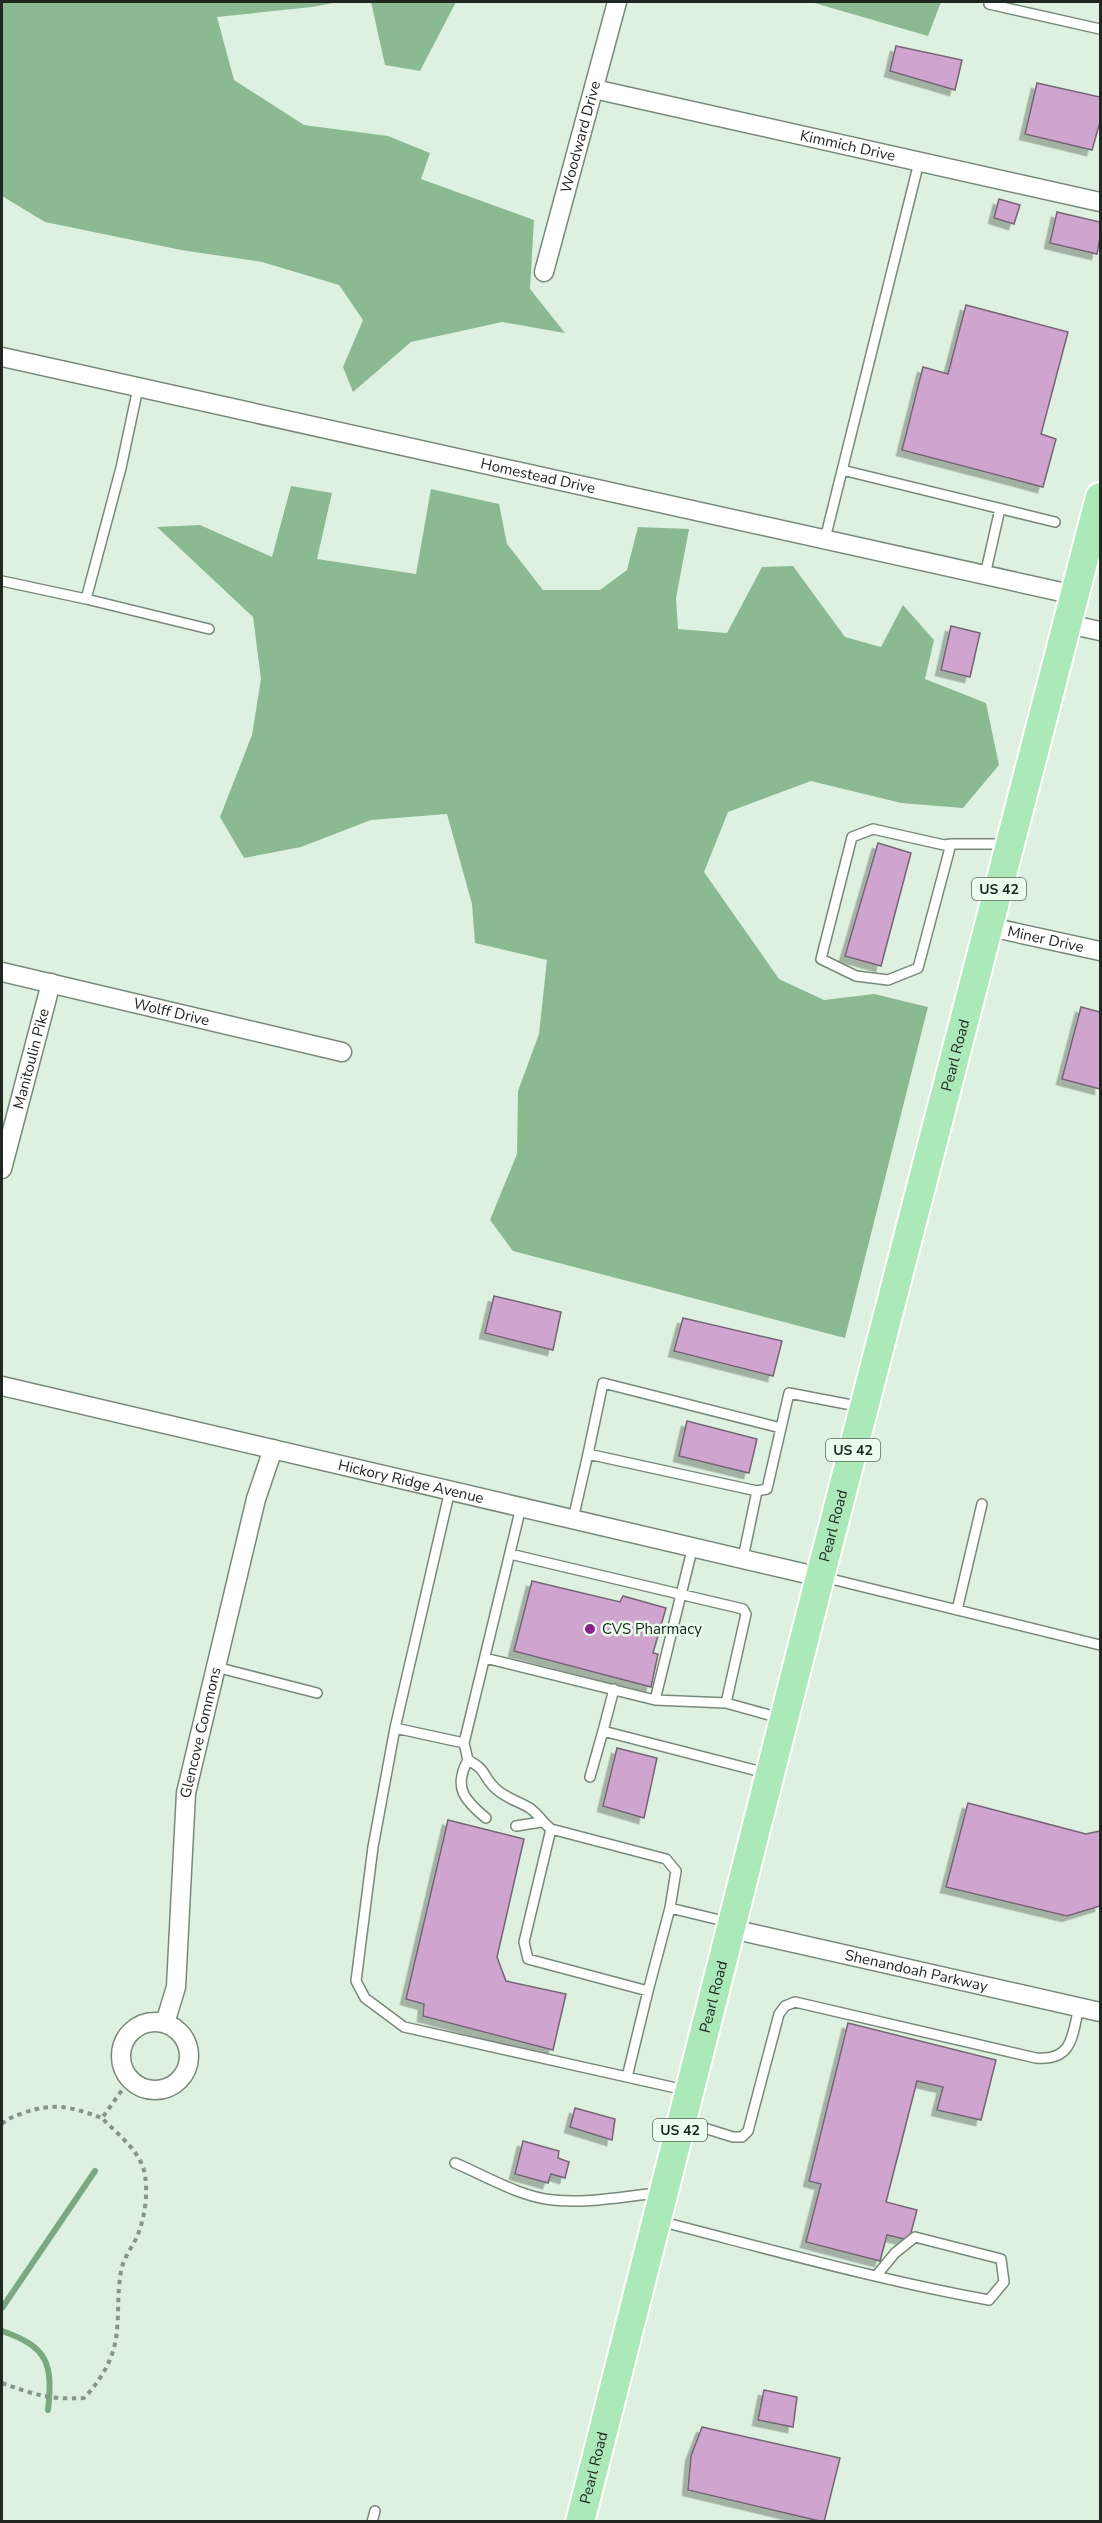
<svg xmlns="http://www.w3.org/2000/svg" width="1102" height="2523" font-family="'Nunito Sans',sans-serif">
<defs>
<filter id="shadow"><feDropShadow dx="-5.5" dy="5.5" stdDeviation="0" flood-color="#0004"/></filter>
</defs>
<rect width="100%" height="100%" fill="#def1e0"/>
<!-- forest -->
<path fill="#8bba92" d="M2 2H339L312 7 217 17 234 80 304 125 388 136 430 153 421 179 534 220 530 289 565 333 502 322 411 342 353 392 343 367 363 320 339 285 262 262 181 250 45 222 2 196Z
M371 2H456L420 71 385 65Z
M811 2H941L928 36Z
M291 486 332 493 317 559 416 574 431 489 499 504 507 544 543 590H600L627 570 638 527 689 529 676 598 678 629 727 633 762 567 793 566 845 637 881 647 903 605 934 640 925 679 986 703 999 765 963 808 901 803 811 781 728 812 704 872 779 979 824 1000 874 994 928 1007 845 1338 513 1251 490 1220 517 1154 518 1091 539 1034 547 960 475 943 472 904 447 814 371 820 301 847 244 858 220 817 252 735 261 679 253 617 157 527 200 525 272 557Z"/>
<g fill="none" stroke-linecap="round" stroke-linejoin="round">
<!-- stream -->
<path stroke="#7aa981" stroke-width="6" d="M2 2308 95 2171
M2 2331C48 2347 53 2363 48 2410"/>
</g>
<!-- building -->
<path fill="#cfa4cf" stroke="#746574" stroke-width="1.5" filter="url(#shadow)" d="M896 46 962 60 955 90 890 71Z
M1037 83 1100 97V122L1092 150 1025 134Z
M999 199 1020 205 1014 224 994 218Z
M1057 212 1100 222V237L1097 254 1050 243Z
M966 305 1068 332 1041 434 1056 439 1043 487 902 450 923 367 948 374Z
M951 626 980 633 970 677 941 670Z
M878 843 911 853 881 966 845 956Z
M1081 1007 1100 1012V1089L1062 1079Z
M494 1296 561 1312 553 1350 485 1333Z
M683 1318 782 1341 773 1376 674 1351Z
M687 1421 757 1439 749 1473 679 1456Z
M532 1581 620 1602 623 1596 666 1608 653 1653 658 1654 651 1687 514 1651Z
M617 1748 657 1758 644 1818 603 1806Z
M968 1803 1086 1834 1100 1831V1906L1067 1916 946 1887Z
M448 1820 524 1839 497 1957 506 1981 566 1994 553 2050 423 2016 424 2004 406 1999Z
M848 2023 996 2060 981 2120 937 2110 943 2087 917 2081 886 2202 917 2210 909 2240 887 2235 880 2261 806 2242 821 2184 809 2181Z
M575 2108 615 2119 612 2140 570 2127Z
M523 2141 559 2151 558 2158 569 2162 565 2178 551 2174 548 2183 515 2174Z
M764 2390 797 2397 793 2427 758 2420Z
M702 2427 840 2458 824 2522 688 2490 691 2456Z"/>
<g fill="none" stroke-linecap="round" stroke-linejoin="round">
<!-- lane casing -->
<g stroke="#78897a" stroke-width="12">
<path id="lane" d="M990 2 989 4 1100 29
M842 470 1055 522
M825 539 919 162
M985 575 1000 509
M2 581 86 599 121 468 138 388
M86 599 209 629
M951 844 918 968 888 980 856 976 821 959 852 837 873 829 944 845 951 844H1006
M588 1454 603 1383 781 1428
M450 1490 395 1728 464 1743 521 1507
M757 1491 767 1489 789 1393 862 1407
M573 1519 588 1454 757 1491 743 1558
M693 1546 655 1700 726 1703 780 1718
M510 1554 743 1609 746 1614 726 1703
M823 1577 1100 1645
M957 1610 982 1504
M485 1658 655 1700
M216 1667 317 1693
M395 1728 373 1847 356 1981 365 1998 404 2027 685 2090
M603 1731 614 1689
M464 1743 468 1760C453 1787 464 1800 486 1818
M468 1760C488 1771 481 1774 494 1787 504 1798 519 1801 531 1809 539 1815 543 1823 551 1829
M590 1777 603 1731 766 1773
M516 1826 541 1822
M670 1908 676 1871 666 1859 551 1829 524 1942 528 1959 648 1991 670 1908 728 1922
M627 2077 648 1991
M685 2122 733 2137H742L748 2131 779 2014 785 2006 795 2002 1036 2058C1073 2061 1072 2036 1079 2007
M455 2163C486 2176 520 2197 553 2200 588 2204 624 2196 659 2193
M659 2221C769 2249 878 2280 989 2300L1004 2282 1001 2259 915 2237 895 2253 876 2276
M372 2522 375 2511"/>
</g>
<!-- street casing -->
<g stroke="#78897a" stroke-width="21">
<g id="street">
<path id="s1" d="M594 89 1100 202"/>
<path id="s2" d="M544 272 617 2"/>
<path id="s3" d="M2 357 1075 595"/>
<path d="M1068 624 1100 631"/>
<path id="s4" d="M990 927 1100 951"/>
<path id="s5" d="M2 972 342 1052"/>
<path id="s6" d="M2 1169 51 983"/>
<path id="s7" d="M2 1386 820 1577"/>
<path id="s8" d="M732 1929 1100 2012"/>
<circle cx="155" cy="2056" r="34"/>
<path id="s9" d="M165 2023 176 1987 186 1793 256 1499 273 1449"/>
</g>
</g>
<!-- primary casing -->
<g stroke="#fff" stroke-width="32">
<g id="primary">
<path id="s10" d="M580 2522 820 1577 1100 497"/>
</g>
</g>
<!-- path -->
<path stroke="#879488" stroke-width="4" stroke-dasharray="4.5 4.5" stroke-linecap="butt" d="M2 2124C8 2118 15 2116 23 2113 55 2102 71 2107 102 2118
M2 2383C33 2394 49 2400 84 2398 102 2379 115 2357 117 2330 119 2309 117 2288 122 2267 125 2255 134 2245 138 2234 145 2217 148 2193 145 2175 141 2151 118 2135 102 2118L130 2079"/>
<!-- lane -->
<use href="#lane" stroke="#fff" stroke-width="9"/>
<!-- street -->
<use href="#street" stroke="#fff" stroke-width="18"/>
<!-- primary -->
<use href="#primary" stroke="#ace9b8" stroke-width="28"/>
</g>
<!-- markers -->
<circle fill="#88238b" stroke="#ebfeed" stroke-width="2" cx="590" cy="1629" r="6"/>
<g text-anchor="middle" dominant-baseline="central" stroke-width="5" stroke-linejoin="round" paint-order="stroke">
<!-- shield labels -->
<g fill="#ebfeed" stroke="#5d675e" stroke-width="1.5">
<rect x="972" y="878" width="54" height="22" rx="4.5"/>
<rect x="826" y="1439" width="54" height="22" rx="4.5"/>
<rect x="653" y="2119" width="54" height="22" rx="4.5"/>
</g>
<g font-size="14" font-weight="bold" fill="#202620">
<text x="999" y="889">US 42</text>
<text x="853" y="1450">US 42</text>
<text x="680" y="2130">US 42</text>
</g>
<!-- street labels -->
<g font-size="15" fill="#202620" stroke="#ebfeed">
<text stroke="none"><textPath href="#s2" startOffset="140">Woodward Drive</textPath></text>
<text stroke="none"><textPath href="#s1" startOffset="260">Kimmich Drive</textPath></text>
<text stroke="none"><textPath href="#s3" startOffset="549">Homestead Drive</textPath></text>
<text stroke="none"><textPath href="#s4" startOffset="57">Miner Drive</textPath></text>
<text stroke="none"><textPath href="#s5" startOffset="174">Wolff Drive</textPath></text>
<text stroke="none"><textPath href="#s10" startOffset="1514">Pearl Road</textPath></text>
<text stroke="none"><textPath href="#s6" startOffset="114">Manitoulin Pike</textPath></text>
<text stroke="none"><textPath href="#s7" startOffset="420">Hickory Ridge Avenue</textPath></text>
<text stroke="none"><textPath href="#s10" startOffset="1028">Pearl Road</textPath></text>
<text stroke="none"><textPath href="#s9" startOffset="294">Glencove Commons</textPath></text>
<text stroke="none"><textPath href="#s8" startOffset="189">Shenandoah Parkway</textPath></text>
<text stroke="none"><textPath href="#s10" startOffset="542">Pearl Road</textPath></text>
<text stroke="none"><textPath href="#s10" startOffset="56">Pearl Road</textPath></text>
</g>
<!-- poi labels -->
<g font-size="15" fill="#202620" stroke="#ebfeed" text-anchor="start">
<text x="602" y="1629">CVS Pharmacy</text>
</g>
</g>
<!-- border -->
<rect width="1102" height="2523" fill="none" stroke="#202620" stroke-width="6"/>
</svg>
